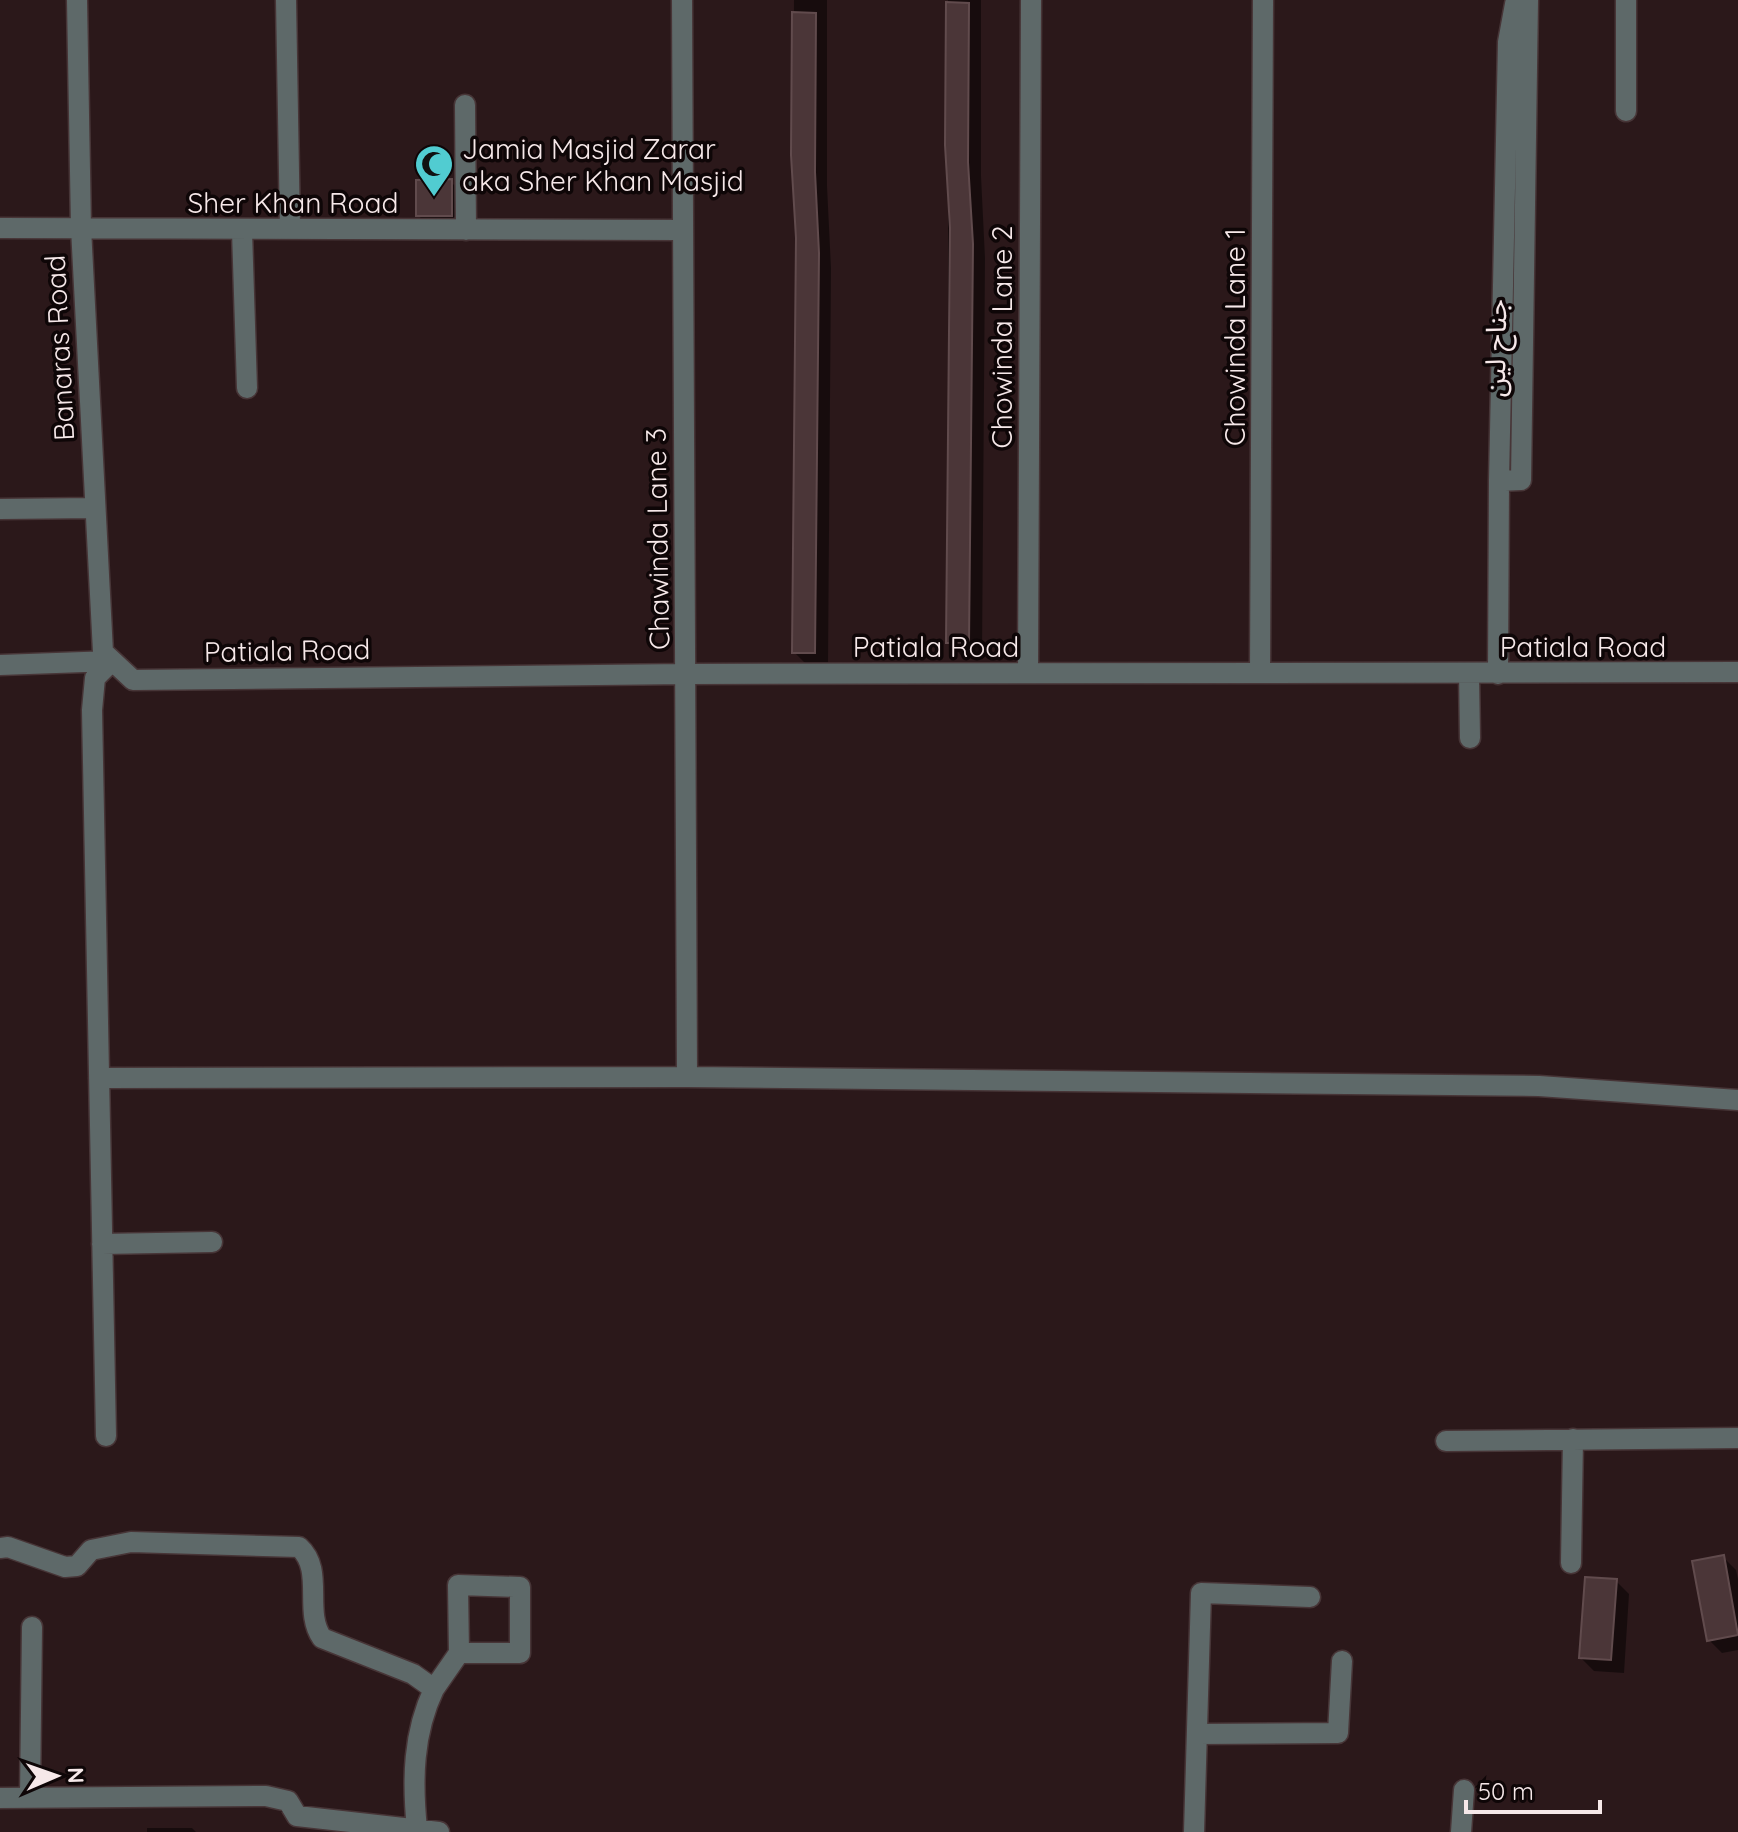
<svg xmlns="http://www.w3.org/2000/svg" width="1738" height="1832" font-family="Quicksand,'Noto Sans Arabic',sans-serif">
<rect width="100%" height="100%" fill="#2b181a"/>
<!-- shadow -->
<path fill="#0007" d="M794 0H827V186L831 268 828 665H807L794 652 798 238 793 154Z
M948 0H981V176L985 258 982 655H961L948 642Z
M451 182 459 190 460 223 426 224 418 215Z
M1723 1557 1736 1570 1738 1579V1650L1722 1653 1709 1640Z
M1616 1581 1629 1594 1624 1673 1594 1671 1581 1658Z
M147 1828H192L196 1832H147Z"/>
<!-- building -->
<path fill="#4b3638" stroke="#614b4d" stroke-width="2" d="M946 2 969 3 968 162 973 244 969 643H946L950 228 945 145Z
M792 12 816 13 815 172 819 253 815 653H792L796 238 791 155Z
M452 179V216H416V180Z
M1724 1555 1738 1635 1707 1641 1692 1561Z
M1585 1577 1617 1579 1611 1660 1579 1658Z"/>
<g fill="none" stroke-linecap="round" stroke-linejoin="round">
<!-- minor casing -->
<g stroke="#473537" stroke-width="23">
<path id="minor" d="M77 0 81 228 103 652 133 680 686 674 1738 672
M286 0 290 229
M682 0 687 1077
M465 105 466 230
M1626 111V0
M0 228 681 230
M242 231 247 388
M1499 481 1508 42 1515 4H1528
M0 509 94 508
M0 665 112 661
M1028 673 1031 0
M1260 673 1263 0
M1469 674 1470 738
M1498 674 1499 481 1521 480 1528 0
M99 1078 687 1077 1539 1086 1738 1100
M102 1244 212 1242
M106 1436 92 710 95 678 112 661
M1446 1441 1738 1438
M0 1548 8 1547 65 1567 77 1566 91 1550 131 1542 299 1547C325 1570 303 1611 322 1638L413 1674 434 1689C413 1733 412 1780 417 1829
M1571 1563 1573 1439
M434 1689 459 1653H520V1587L458 1585 459 1653
M1198 1734 1338 1733 1342 1661
M30 1797 32 1627
M0 1798 266 1796 288 1801 297 1816 439 1832
M1194 1832 1201 1593 1310 1597
M1461 1832 1464 1790"/>
</g>
<!-- minor -->
<use href="#minor" stroke="#5e6969" stroke-width="20"/>
</g>
<!-- icons -->
<defs>
<g id="mosque-pin" transform="scale(2)"><path d="M0 17L-7.5 6A9.5 9.5 0 1 1 7.5 6Z" fill="#51ccd1" stroke="#0e0607"/><path d="M3.5-4.9A6 6 0 1 0 3.5 4.9A5 5 0 1 1 3.5-4.9Z" fill="#111"/></g>
</defs>
<g fill-rule="evenodd">
<use href="#mosque-pin" x="434" y="164"/>
</g>
<g text-anchor="middle" dominant-baseline="central" stroke-width="7" stroke-linejoin="round" paint-order="stroke">
<!-- poi labels -->
<g font-size="28" fill="#f6e8e9" stroke="#0e0607" text-anchor="start">
<text x="462" y="148">Jamia Masjid Zarar<tspan x="462" dy="32">aka Sher Khan Masjid</tspan></text>
</g>
<!-- street labels -->
<g font-size="28" fill="#f6e8e9" stroke="#0e0607">
<text x="293" y="202">Sher Khan Road</text>
<text transform="translate(1001 337) rotate(-90)">Chowinda Lane 2</text>
<text transform="translate(1234 337) rotate(-90)">Chowinda Lane 1</text>
<text transform="translate(59 348) rotate(-93)">Banaras Road</text>
<text transform="translate(1495 348) rotate(-89)">جناح لین</text>
<text transform="translate(657 539) rotate(-91)">Chawinda Lane 3</text>
<text x="936" y="646">Patiala Road</text>
<text x="1583" y="646">Patiala Road</text>
<text transform="translate(287 650) rotate(-1)">Patiala Road</text>
</g>
</g>
<!-- north arrow -->
<g transform="translate(56 1776) rotate(88)" stroke="#0e0607" stroke-width="6" paint-order="stroke">
<path d="M0-6L14 30L0 20L-14 30Z" fill="#f6e8e9"/>
<text y="-12" font-size="22" font-weight="bold" text-anchor="middle" fill="#f6e8e9">N</text>
</g>
<!-- scale -->
<path d="M1466 1800v12h134v-12" fill="none" stroke="#f6e8e9" stroke-width="4"/>
<text x="1478" y="1800" font-size="24" fill="#f6e8e9" stroke="#0e0607" stroke-width="6" paint-order="stroke">50 m</text>
</svg>
